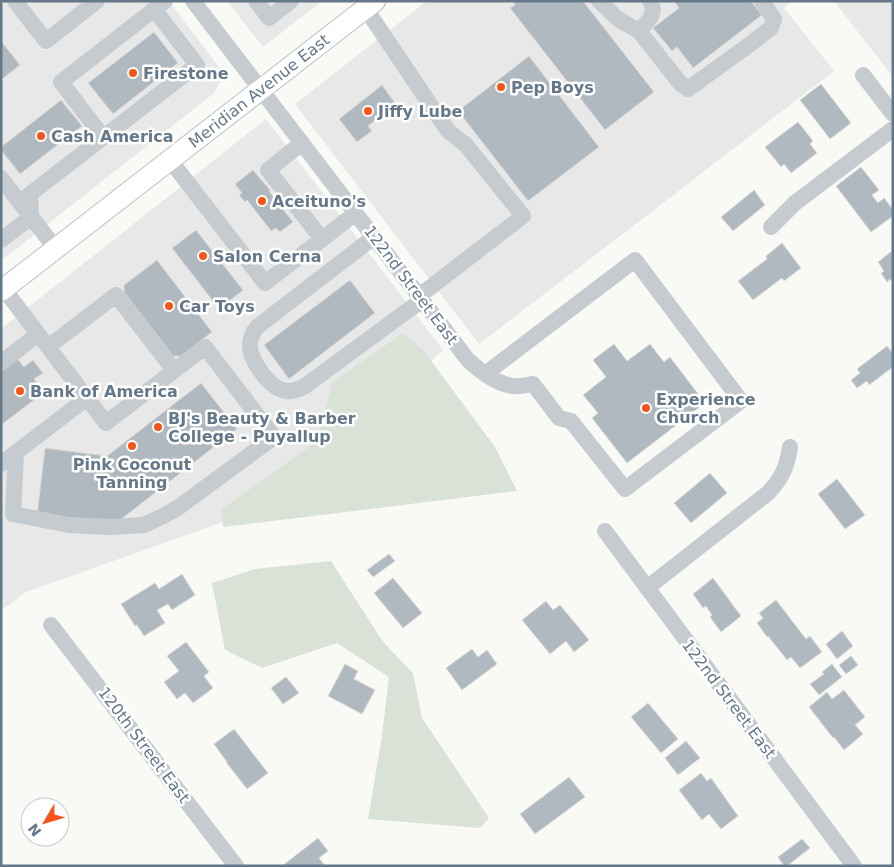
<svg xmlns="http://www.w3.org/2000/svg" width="894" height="867" font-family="'DejaVu Sans',sans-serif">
<rect width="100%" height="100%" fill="#f9f9f6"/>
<!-- built -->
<path fill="#e7e8e7" d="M1 1H169L221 70 220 82 214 93 1 261Z
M227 1H322L263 47Z
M427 1H792L784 8 834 71 654 210 479 344 295 104Z
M834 1H893V77Z
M266 119 443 350 300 483 265 507 26 592 1 611V329Z"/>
<!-- green -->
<path fill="#dae2d7" d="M403 333 423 350 495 447 517 491 223 527 222 509 316 442 333 382Z
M331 561 383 642 413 673 422 718 489 818 480 828 368 819 382 736 389 677 337 643 262 668 225 650 212 583 255 569Z"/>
<!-- building -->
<path fill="#b1b9c0" stroke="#dbdbd8" d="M514 1H583L654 92 605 130 510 8 515 5 513 2Z
M674 1H751L762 15 693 68 677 47 672 51 653 28 679 8Z
M154 32 178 63 113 114 88 83Z
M1 41 20 65 1 80Z
M529 56 599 147 528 201 458 111Z
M821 84 851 123 830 139 800 100Z
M382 85 396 104 368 126 372 131 357 142 339 119Z
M61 100 82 126 20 174 1 150V147Z
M798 122 813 141 810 144 817 153 791 173 784 164 781 167 765 147Z
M861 167 879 190 872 195 878 203 884 198 893 210V216L871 232 836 186Z
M253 170 270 190 269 191 293 222 280 232 276 228 271 231 247 200 245 202 239 195 242 193 235 184Z
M754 190 765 205 733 231 721 217Z
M196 230 243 290 219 309 172 248Z
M782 243 801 268 784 281 782 278 753 300 738 281 767 259 766 256Z
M893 250V282L891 279 887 282 881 273 884 271 878 262Z
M157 260 212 332 181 356H173L124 292V285Z
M350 280 375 313 289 379 264 345Z
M614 344 627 361 650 344 664 362 670 357 705 403 627 463 592 418 598 413 583 395 606 377 593 360Z
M887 346 893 354V367L869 385 867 381 857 388 851 380 860 373 857 369Z
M17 358 24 367 33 360 43 373 34 379 39 386 38 397 1 425V370Z
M201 383 237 429 115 524 37 515 45 448 107 456Z
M710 473 727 493 691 523 674 503Z
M837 479 865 515 845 529 818 494Z
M389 554 395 561 373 577 367 570Z
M182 574 195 595 172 610 168 604 157 610 165 623 144 636 137 625 135 626 121 604 155 583 159 589Z
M393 578 422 613 403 628 374 593Z
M713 578 741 616 721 632 710 617 712 615 706 606 703 608 693 594Z
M776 600 806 639 810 636 822 652 800 668 791 657 787 660 768 636 767 637 757 623 763 618 759 613Z
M546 601 553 610 560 605 589 640 574 652 566 641 550 654 522 620Z
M842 631 853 646 837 659 826 644Z
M186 642 209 672 204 676 213 688 193 703 185 693 177 699 164 682 179 671 167 656Z
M472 649 478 657 487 650 497 664 462 690 446 668Z
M851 656 858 665 846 674 839 665Z
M345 664 358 671 354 679 375 690 362 714 328 696Z
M832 664 842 677 819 695 810 684 824 674 822 672Z
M286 677 299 693 283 704 271 688Z
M844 690 865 717 855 725 863 734 844 750 834 737 833 738 809 707 827 692 832 699Z
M648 703 678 739 661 753 631 717Z
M234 729 268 773 247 789 226 762H227L214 744Z
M686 741 700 758 678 775 665 758Z
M701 773 707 781 711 778 738 816 721 829 709 814 702 820 679 790Z
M569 777 585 797 535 834 520 814Z
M318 838 328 851 319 858 325 866H282Z
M802 839 810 848 787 866H784L778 857Z"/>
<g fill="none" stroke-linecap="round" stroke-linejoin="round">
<!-- major casing -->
<g stroke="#bcc0c4" stroke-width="22">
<path id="major" d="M1 291 375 1"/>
</g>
<!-- minor -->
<path stroke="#c6cbcf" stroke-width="16" d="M15 1 46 41 97 1
M193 1 468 360C480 371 496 384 513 386 520 387 527 385 533 384L559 418 571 421 625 489 741 401 635 260 485 374
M256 1 269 18 291 1
M599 1 618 19 639 31 680 83 688 89 749 45 771 28 774 19 762 1
M366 9 448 131 466 145 523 216 419 296
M639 31C647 22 658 14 650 1
M863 75 893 114
M103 137 61 82 165 1
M302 143 268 170 322 239
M170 160 265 283 356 213
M1 178 56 249
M771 227 795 203 893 129
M374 237 257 327C243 345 252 360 264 376 270 383 277 390 286 391 293 392 299 389 305 386L422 300
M1 240 31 217 30 194 197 65 154 9
M4 289 106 423 205 347 274 437 179 507 165 515 144 525 111 527 69 525 13 514 16 452
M48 347 116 295 174 370
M1 363 38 334
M1 464 87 398
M605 531 854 866
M647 588 768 493C782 478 787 467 790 447
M51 625 236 866"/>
<!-- major -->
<use href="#major" stroke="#fff" stroke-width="20"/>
</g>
<!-- markers -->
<g fill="#f5551a" stroke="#fff" stroke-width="2">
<circle cx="133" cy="73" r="5"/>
<circle cx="501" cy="87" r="5"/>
<circle cx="368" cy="111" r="5"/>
<circle cx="41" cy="136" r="5"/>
<circle cx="262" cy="201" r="5"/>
<circle cx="203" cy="256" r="5"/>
<circle cx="169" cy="306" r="5"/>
<circle cx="20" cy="391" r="5"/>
<circle cx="646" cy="408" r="5"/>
<circle cx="158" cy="427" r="5"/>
<circle cx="132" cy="446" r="5"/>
</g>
<g text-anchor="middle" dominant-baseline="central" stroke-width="5" stroke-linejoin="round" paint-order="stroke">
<!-- poi labels -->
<g font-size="16" font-weight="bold" fill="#65788a" stroke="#fff" text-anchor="start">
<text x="143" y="73">Firestone</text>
<text x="511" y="87">Pep Boys</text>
<text x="378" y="111">Jiffy Lube</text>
<text x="51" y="136">Cash America</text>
<text x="272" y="201">Aceituno's</text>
<text x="213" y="256">Salon Cerna</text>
<text x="179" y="306">Car Toys</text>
<text x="30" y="391">Bank of America</text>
<text x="656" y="399">Experience<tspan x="656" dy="18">Church</tspan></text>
<text x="168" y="418">BJ's Beauty &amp; Barber<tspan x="168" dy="18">College - Puyallup</tspan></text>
<text x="132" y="464" text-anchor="middle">Pink Coconut<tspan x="132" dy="18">Tanning</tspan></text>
</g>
<!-- street labels -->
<g font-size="16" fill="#65788a" stroke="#fff">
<text transform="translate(259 91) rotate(-38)">Meridian Avenue East</text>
<text transform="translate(411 285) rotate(53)">122nd Street East</text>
<text transform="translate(729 699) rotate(53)">122nd Street East</text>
<text transform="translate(144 745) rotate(53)">120th Street East</text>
</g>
</g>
<!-- border -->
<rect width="894" height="867" fill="none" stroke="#65788a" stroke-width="5"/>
<!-- north arrow -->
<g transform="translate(45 822) rotate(232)"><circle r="24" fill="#ffffff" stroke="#c1c9d0"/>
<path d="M0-4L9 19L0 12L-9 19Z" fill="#f5551a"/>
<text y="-8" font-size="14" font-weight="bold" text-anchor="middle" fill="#65788a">N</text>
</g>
</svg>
